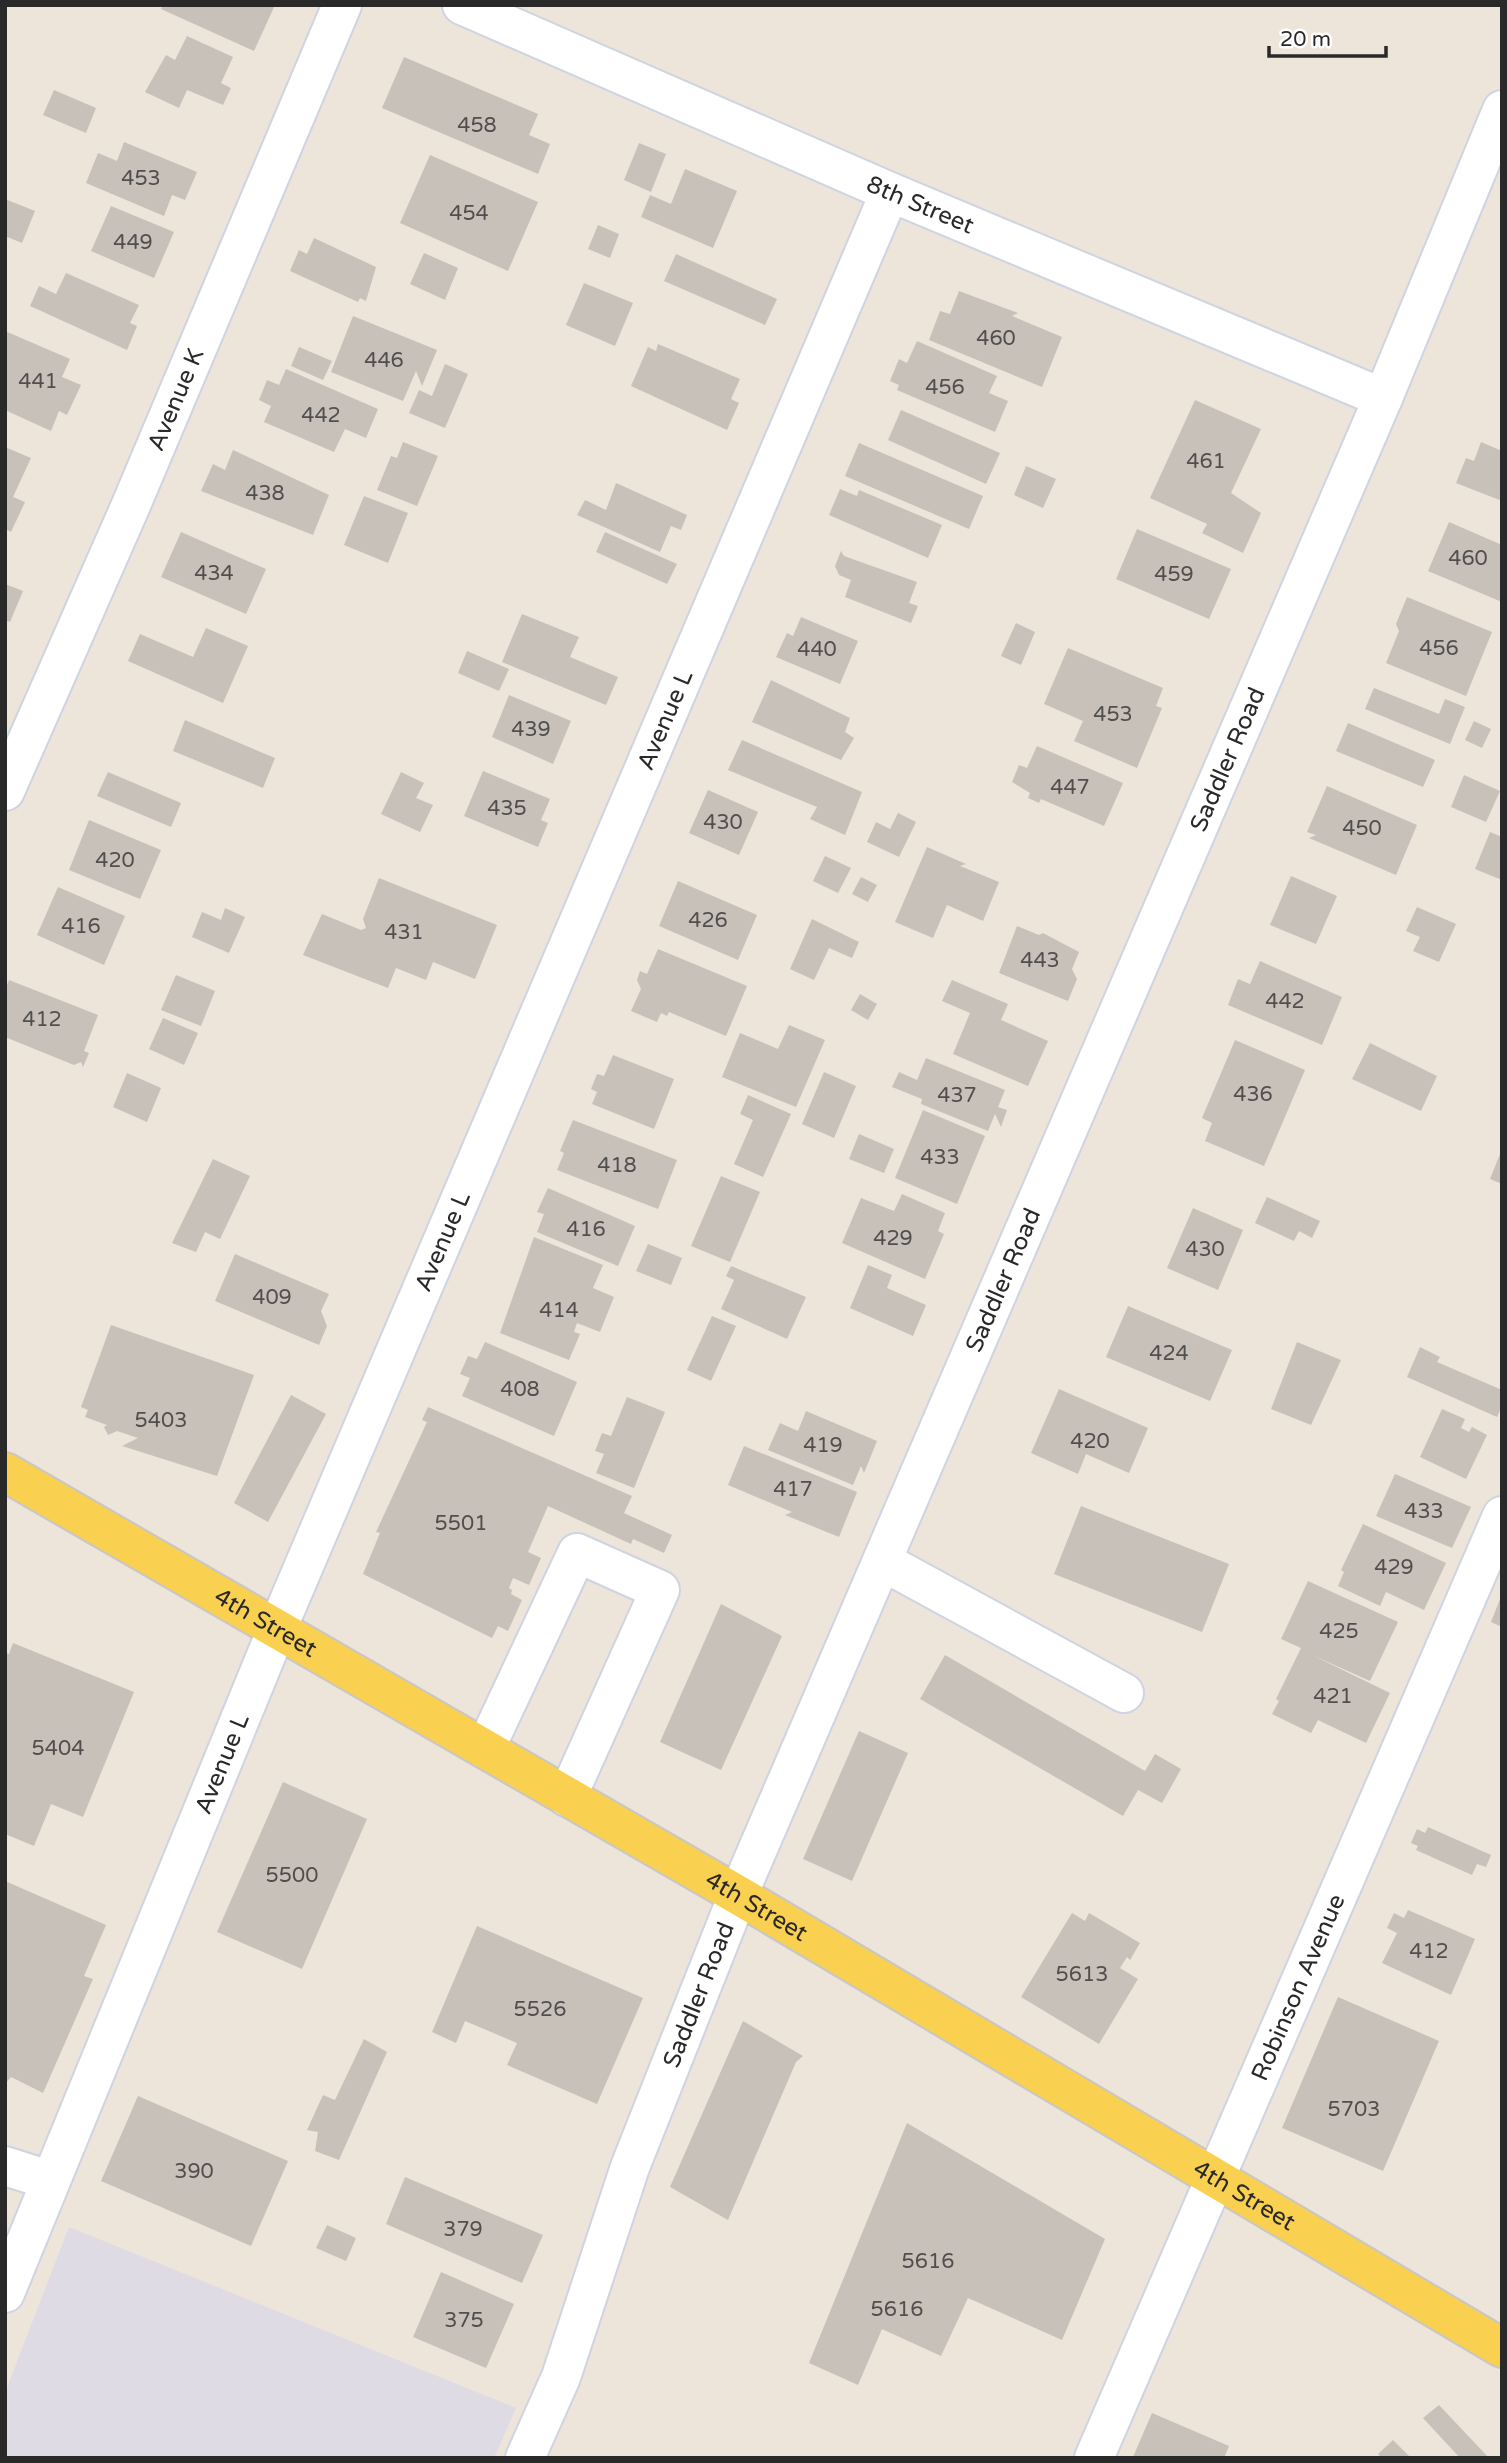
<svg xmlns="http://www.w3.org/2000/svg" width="1507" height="2463" font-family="'Varela Round',sans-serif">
<rect width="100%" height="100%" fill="#ede4da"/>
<!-- industrial -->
<path fill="#dedbe4" d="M69 2227 516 2408 494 2458H5V2393Z"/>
<!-- building -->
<path fill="#c8c1ba" d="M163 5H275L254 51 161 9Z
M187 36 233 57 221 83 231 88 223 105 187 90 179 108 145 92 166 55 175 60Z
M404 57 538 114 529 135 550 144 538 174 382 108Z
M54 90 96 108 86 133 43 115Z
M124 142 197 172 185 200 172 195 164 216 86 183 98 153 117 161Z
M639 143 666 154 651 192 624 180Z
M430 155 538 202 508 271 400 223Z
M685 169 737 191 713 248 641 217 650 195 671 204Z
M5 199 35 211 22 243 5 236Z
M111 206 174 232 154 278 91 251Z
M598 225 619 234 610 258 588 249Z
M314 238 376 267 366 301 360 298 358 302 290 271 299 250 307 254Z
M424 253 458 268 445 300 410 284Z
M676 254 777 299 765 325 664 281Z
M66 273 139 305 130 323 137 326 127 350 30 306 39 286 56 294Z
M584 283 633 303 615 346 566 325Z
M959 291 1018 313 1012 316 1062 337 1042 387 929 340 940 311 950 314Z
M353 316 437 350 422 386 416 371 403 401 331 372Z
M5 331 70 359 62 377 81 385 67 415 59 411 51 431 5 410Z
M917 341 997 376 989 393 1008 401 995 432 897 390 899 385 890 381 899 359 907 363Z
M658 344 740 379 731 399 739 403 727 430 631 386 648 347 656 351Z
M299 347 332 361 323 380 291 366Z
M445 364 468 374 445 428 409 413 419 390 432 396Z
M286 369 378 409 366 438 345 429 334 452 264 422 271 406 259 400 267 380 279 385Z
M1195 400 1261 429 1231 493 1261 513 1243 553 1202 533 1207 524 1150 498Z
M901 410 1000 453 986 484 888 440Z
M403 442 438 456 417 506 377 490 391 456 397 458Z
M1481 442 1502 451V501L1456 483 1466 458 1474 461Z
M859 443 983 496 969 529 845 476Z
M5 447 31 458 13 497 25 502 11 532 5 529Z
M233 450 329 495 313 535 201 491 213 464 225 470Z
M1026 466 1056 479 1043 508 1014 495Z
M616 483 687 515 681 530 671 526 660 552 577 515 585 500 606 510Z
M840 489 857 496 859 490 942 525 928 558 829 515Z
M364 496 408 513 388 563 344 545Z
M1449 522 1502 545V602L1428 571Z
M1137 529 1231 569 1209 619 1116 579Z
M181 532 266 569 246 614 161 577Z
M605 532 677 564 667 584 596 552Z
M841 551 844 556 917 582 909 603 918 606 911 623 845 597 851 580 839 575 835 566Z
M5 584 23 591 10 622 5 620Z
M1407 597 1492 632 1466 696 1386 663 1399 631 1396 624Z
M522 614 579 637 570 657 618 677 606 705 502 662Z
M801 617 858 641 840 684 776 657 787 633 793 636Z
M1016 623 1035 632 1021 665 1001 656Z
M206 628 248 646 223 703 128 661 140 634 193 657Z
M1068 648 1163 688 1156 706 1162 708 1137 768 1074 741 1083 721 1044 704Z
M467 651 509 669 499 691 458 673Z
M771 680 850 718 845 732 854 738 841 760 752 722Z
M1374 688 1439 714 1445 699 1465 707 1450 744 1365 709Z
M509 695 571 721 553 764 492 737Z
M185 720 275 758 263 788 173 751Z
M1474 721 1491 729 1482 748 1465 740Z
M1348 723 1435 760 1423 787 1336 751Z
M742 740 862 792 845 835 810 819 817 807 728 770Z
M1037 746 1123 783 1104 826 1041 799 1039 803 1028 798 1030 793 1012 782 1019 765 1027 768Z
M483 771 550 799 541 820 548 823 538 847 464 816Z
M108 772 181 803 171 827 97 796Z
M401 772 424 783 416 798 433 805 420 832 381 814Z
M1464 775 1500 791 1486 822 1451 807Z
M1327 786 1417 825 1396 875 1309 838 1316 835 1307 832Z
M708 790 758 812 739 855 689 833Z
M898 813 916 822 899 857 867 842 876 822 890 829Z
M89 820 161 850 140 899 69 870Z
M1490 832 1502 837V880L1475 869Z
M927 847 966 864 960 866 999 882 983 921 947 905 933 938 895 922Z
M825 856 851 868 838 893 813 881Z
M1291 876 1337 896 1316 944 1270 925Z
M861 877 877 885 868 902 852 894Z
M379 878 497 925 475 979 433 962 426 980 396 968 388 988 303 955 322 914 361 930 366 928 363 919Z
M678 881 757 915 738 960 659 926Z
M58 887 125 916 104 965 37 935Z
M1417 907 1456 924 1439 962 1413 951 1420 937 1406 931Z
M225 908 245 917 229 953 192 937 202 912 221 920Z
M812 919 859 942 852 958 829 948 814 980 790 969Z
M1017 926 1039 935 1043 933 1079 952 1072 969 1077 979 1068 1001 999 973Z
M658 949 747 986 726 1036 669 1012 667 1016 661 1013 657 1022 631 1011 641 989 637 980 640 971 647 974Z
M1260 961 1342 997 1322 1045 1228 1005 1238 979 1250 984Z
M176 975 215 991 201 1026 161 1010Z
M9 980 98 1015 84 1051 89 1053 83 1067 81 1062 74 1065 5 1037V990Z
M952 980 1008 1004 1001 1020 1048 1041 1028 1086 953 1054 970 1013 942 1001Z
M860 994 877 1004 868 1020 851 1010Z
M163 1018 198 1033 184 1065 149 1049Z
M789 1025 825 1040 796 1107 722 1077 740 1033 778 1049Z
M1235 1040 1305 1070 1264 1166 1205 1141 1212 1123 1202 1118Z
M1370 1043 1437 1076 1421 1111 1352 1079Z
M613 1055 674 1079 654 1129 592 1104 597 1092 591 1089 597 1074 604 1076Z
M926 1058 1005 1090 998 1107 1007 1110 1001 1127 995 1114 988 1131 921 1104 922 1099 892 1087 899 1072 917 1080Z
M824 1072 856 1086 834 1138 802 1124Z
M127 1073 161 1088 147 1122 113 1107Z
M748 1095 791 1114 763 1177 734 1164 753 1120 740 1114Z
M923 1110 985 1136 957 1204 895 1178Z
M573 1120 677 1160 658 1209 557 1170 564 1153 560 1151Z
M859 1134 894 1149 884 1173 849 1159Z
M1502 1149V1184L1490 1179Z
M213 1159 250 1176 220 1239 205 1232 196 1252 172 1243Z
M721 1176 760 1192 730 1262 691 1246Z
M548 1188 635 1226 618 1266 537 1232 544 1214 537 1212Z
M902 1194 945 1213 938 1231 944 1234 925 1279 842 1243 861 1198 894 1211Z
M1267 1197 1320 1221 1312 1238 1299 1231 1294 1241 1255 1223Z
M1193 1208 1243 1230 1218 1290 1167 1268Z
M534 1237 603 1265 593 1288 614 1297 600 1332 577 1323 574 1332 580 1334 569 1360 500 1333Z
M648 1244 682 1258 671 1285 636 1271Z
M235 1254 329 1294 321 1311 327 1326 319 1345 215 1301Z
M868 1265 892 1275 887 1288 926 1305 913 1336 850 1308Z
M731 1266 806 1297 787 1339 721 1309 734 1280 726 1276Z
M1128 1306 1232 1350 1210 1401 1106 1357Z
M712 1316 736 1326 711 1381 687 1370Z
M111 1325 254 1375 217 1476 122 1446 138 1438 117 1431 108 1435 104 1427 107 1425 85 1417 88 1410 81 1407Z
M485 1342 577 1382 554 1436 462 1396 470 1378 460 1374 468 1356 477 1359Z
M1297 1342 1341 1360 1311 1425 1271 1409Z
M1420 1347 1440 1357 1437 1362 1502 1390V1406L1497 1417 1407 1377Z
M1059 1389 1148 1428 1129 1473 1086 1454 1078 1474 1031 1453Z
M291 1395 326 1414 268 1522 234 1503Z
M627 1397 665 1412 634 1488 596 1473 604 1454 595 1451 602 1433 611 1436Z
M428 1407 632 1496 624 1513 672 1535 664 1553 633 1539 631 1544 548 1506 528 1552 541 1558 529 1585 513 1578 509 1588 512 1590 511 1594 522 1600 508 1631 498 1626 492 1638 363 1574 380 1533 376 1532 427 1422 422 1420Z
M1442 1409 1465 1419 1461 1428 1469 1432 1472 1427 1487 1435 1466 1479 1420 1457Z
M806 1411 877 1441 864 1473 861 1466 853 1485 768 1450 780 1423 798 1431Z
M744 1446 857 1492 839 1537 785 1515 792 1512 728 1485Z
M1395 1474 1471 1507 1452 1548 1376 1516Z
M1081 1506 1229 1564 1202 1632 1054 1574Z
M1363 1524 1446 1563 1424 1610 1386 1592 1380 1606 1338 1586 1344 1572 1341 1570Z
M1308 1581 1398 1622 1370 1681 1312 1655 1390 1693 1366 1743 1318 1720 1311 1733 1272 1714 1279 1701 1276 1699 1301 1648 1281 1639Z
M1502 1594V1627L1491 1622Z
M721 1604 782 1636 721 1770 660 1742Z
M13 1643 134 1692 83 1817 51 1804 34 1846 5 1834V1653L9 1654Z
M945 1655 1145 1771 1155 1754 1181 1769 1162 1803 1138 1790 1123 1816 920 1699Z
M859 1731 908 1753 852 1881 803 1859Z
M283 1782 367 1819 302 1969 217 1932Z
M1428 1827 1491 1855 1486 1867 1477 1864 1472 1875 1416 1850 1418 1846 1411 1843 1417 1829 1425 1833Z
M5 1881 106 1925 84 1976 93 1979 43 2093 11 2077 5 2084Z
M1408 1910 1475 1939 1451 1995 1382 1963 1397 1933 1387 1928 1394 1913 1404 1918Z
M1072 1913 1085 1921 1089 1913 1140 1943 1130 1960 1127 1957 1120 1968 1138 1979 1099 2044 1021 1997Z
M477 1926 643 1998 597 2104 507 2065 517 2043 465 2021 456 2043 432 2032Z
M1338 1997 1439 2041 1383 2171 1282 2128Z
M743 2021 803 2056 796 2062 728 2220 670 2187Z
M364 2039 387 2052 339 2160 315 2151 318 2132 307 2130 323 2095 335 2100Z
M138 2096 288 2161 251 2246 101 2181Z
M907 2123 1105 2239 1062 2340 968 2298 941 2356 882 2329 858 2385 809 2363Z
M405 2177 543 2235 522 2283 386 2224Z
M327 2225 356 2238 346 2261 316 2248Z
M441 2272 514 2304 486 2368 413 2337Z
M1439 2405 1489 2458H1460L1423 2418Z
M1152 2413 1229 2446 1224 2458 1133 2457Z
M1393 2440 1411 2458H1382L1378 2454Z"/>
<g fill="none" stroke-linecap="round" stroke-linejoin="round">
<!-- minor casing -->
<g stroke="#cfd3e3" stroke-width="42">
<g id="minor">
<path id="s1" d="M462 5 890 192 1383 398"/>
<path id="s2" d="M5 791 131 505 342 5"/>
<path d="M882 1561 1124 1693"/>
<path d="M485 1749 577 1553 660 1590 567 1797"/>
<path d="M5 2166 49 2180"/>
<path id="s3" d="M5 2293 277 1629 890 192"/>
<path id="s4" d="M525 2458 561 2377 630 2167 738 1895 1383 398 1502 110"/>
<path id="s5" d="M1094 2458 1502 1516"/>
</g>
</g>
<!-- major casing -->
<g stroke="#c7c7c7" stroke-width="42">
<g id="major">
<path id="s6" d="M5 1472 738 1895 1502 2348"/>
</g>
</g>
<!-- minor -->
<use href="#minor" stroke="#fff" stroke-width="38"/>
<!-- major -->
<use href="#major" stroke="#fad051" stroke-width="38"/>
</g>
<g text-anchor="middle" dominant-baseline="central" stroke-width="7" stroke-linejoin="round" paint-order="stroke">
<!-- number labels -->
<g font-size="21" fill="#514f4d">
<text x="477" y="125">458</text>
<text x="141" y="178">453</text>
<text x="469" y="213">454</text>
<text x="133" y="242">449</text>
<text x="996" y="338">460</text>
<text x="384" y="360">446</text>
<text x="38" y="381">441</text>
<text x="945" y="387">456</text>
<text x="321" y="415">442</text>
<text x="1206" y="461">461</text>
<text x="265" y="493">438</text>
<text x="1468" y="558">460</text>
<text x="214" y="573">434</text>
<text x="1174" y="574">459</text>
<text x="1439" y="648">456</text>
<text x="817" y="649">440</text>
<text x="1113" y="714">453</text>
<text x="531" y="729">439</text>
<text x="1070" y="787">447</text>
<text x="507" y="808">435</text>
<text x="723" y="822">430</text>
<text x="1362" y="828">450</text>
<text x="115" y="860">420</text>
<text x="708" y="920">426</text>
<text x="81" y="926">416</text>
<text x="404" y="932">431</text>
<text x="1040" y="960">443</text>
<text x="1285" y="1001">442</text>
<text x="42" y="1019">412</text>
<text x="1253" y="1094">436</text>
<text x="957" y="1095">437</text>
<text x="940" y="1157">433</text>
<text x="617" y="1165">418</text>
<text x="586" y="1229">416</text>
<text x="893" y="1238">429</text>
<text x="1205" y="1249">430</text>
<text x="272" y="1297">409</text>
<text x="559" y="1310">414</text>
<text x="1169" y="1353">424</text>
<text x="520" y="1389">408</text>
<text x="161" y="1420">5403</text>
<text x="1090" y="1441">420</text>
<text x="823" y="1445">419</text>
<text x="793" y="1489">417</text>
<text x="1424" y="1511">433</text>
<text x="461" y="1523">5501</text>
<text x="1394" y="1567">429</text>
<text x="1339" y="1631">425</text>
<text x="1333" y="1696">421</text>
<text x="58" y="1748">5404</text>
<text x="292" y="1875">5500</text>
<text x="1429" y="1951">412</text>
<text x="1082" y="1974">5613</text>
<text x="540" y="2009">5526</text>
<text x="1354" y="2109">5703</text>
<text x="194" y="2171">390</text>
<text x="463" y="2229">379</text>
<text x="928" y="2261">5616</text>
<text x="897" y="2309">5616</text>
<text x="464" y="2320">375</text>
</g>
<!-- street labels -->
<g font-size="24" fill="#292929" stroke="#fff">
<text stroke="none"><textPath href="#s1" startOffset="500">8th Street</textPath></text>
<text stroke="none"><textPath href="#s2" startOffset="427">Avenue K</textPath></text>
<text stroke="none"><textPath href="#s3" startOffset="1706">Avenue L</textPath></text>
<text stroke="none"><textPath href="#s4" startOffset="1839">Saddler Road</textPath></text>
<text stroke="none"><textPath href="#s3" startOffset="1139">Avenue L</textPath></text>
<text stroke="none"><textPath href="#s4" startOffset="1272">Saddler Road</textPath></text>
<text stroke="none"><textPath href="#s6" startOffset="301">4th Street</textPath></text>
<text stroke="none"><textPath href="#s3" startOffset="572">Avenue L</textPath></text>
<text stroke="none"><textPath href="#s6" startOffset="868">4th Street</textPath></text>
<text stroke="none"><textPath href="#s5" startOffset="513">Robinson Avenue</textPath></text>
<text stroke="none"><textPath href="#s4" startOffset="495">Saddler Road</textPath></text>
<text stroke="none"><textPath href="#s6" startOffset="1435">4th Street</textPath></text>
</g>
</g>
<!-- border -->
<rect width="1507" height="2463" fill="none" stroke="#292929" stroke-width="14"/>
<!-- scale -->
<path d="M1269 46v10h117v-10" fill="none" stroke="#292929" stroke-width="3.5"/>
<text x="1280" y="46" font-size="21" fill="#292929" stroke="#ffffff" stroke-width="5" paint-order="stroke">20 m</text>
</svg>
